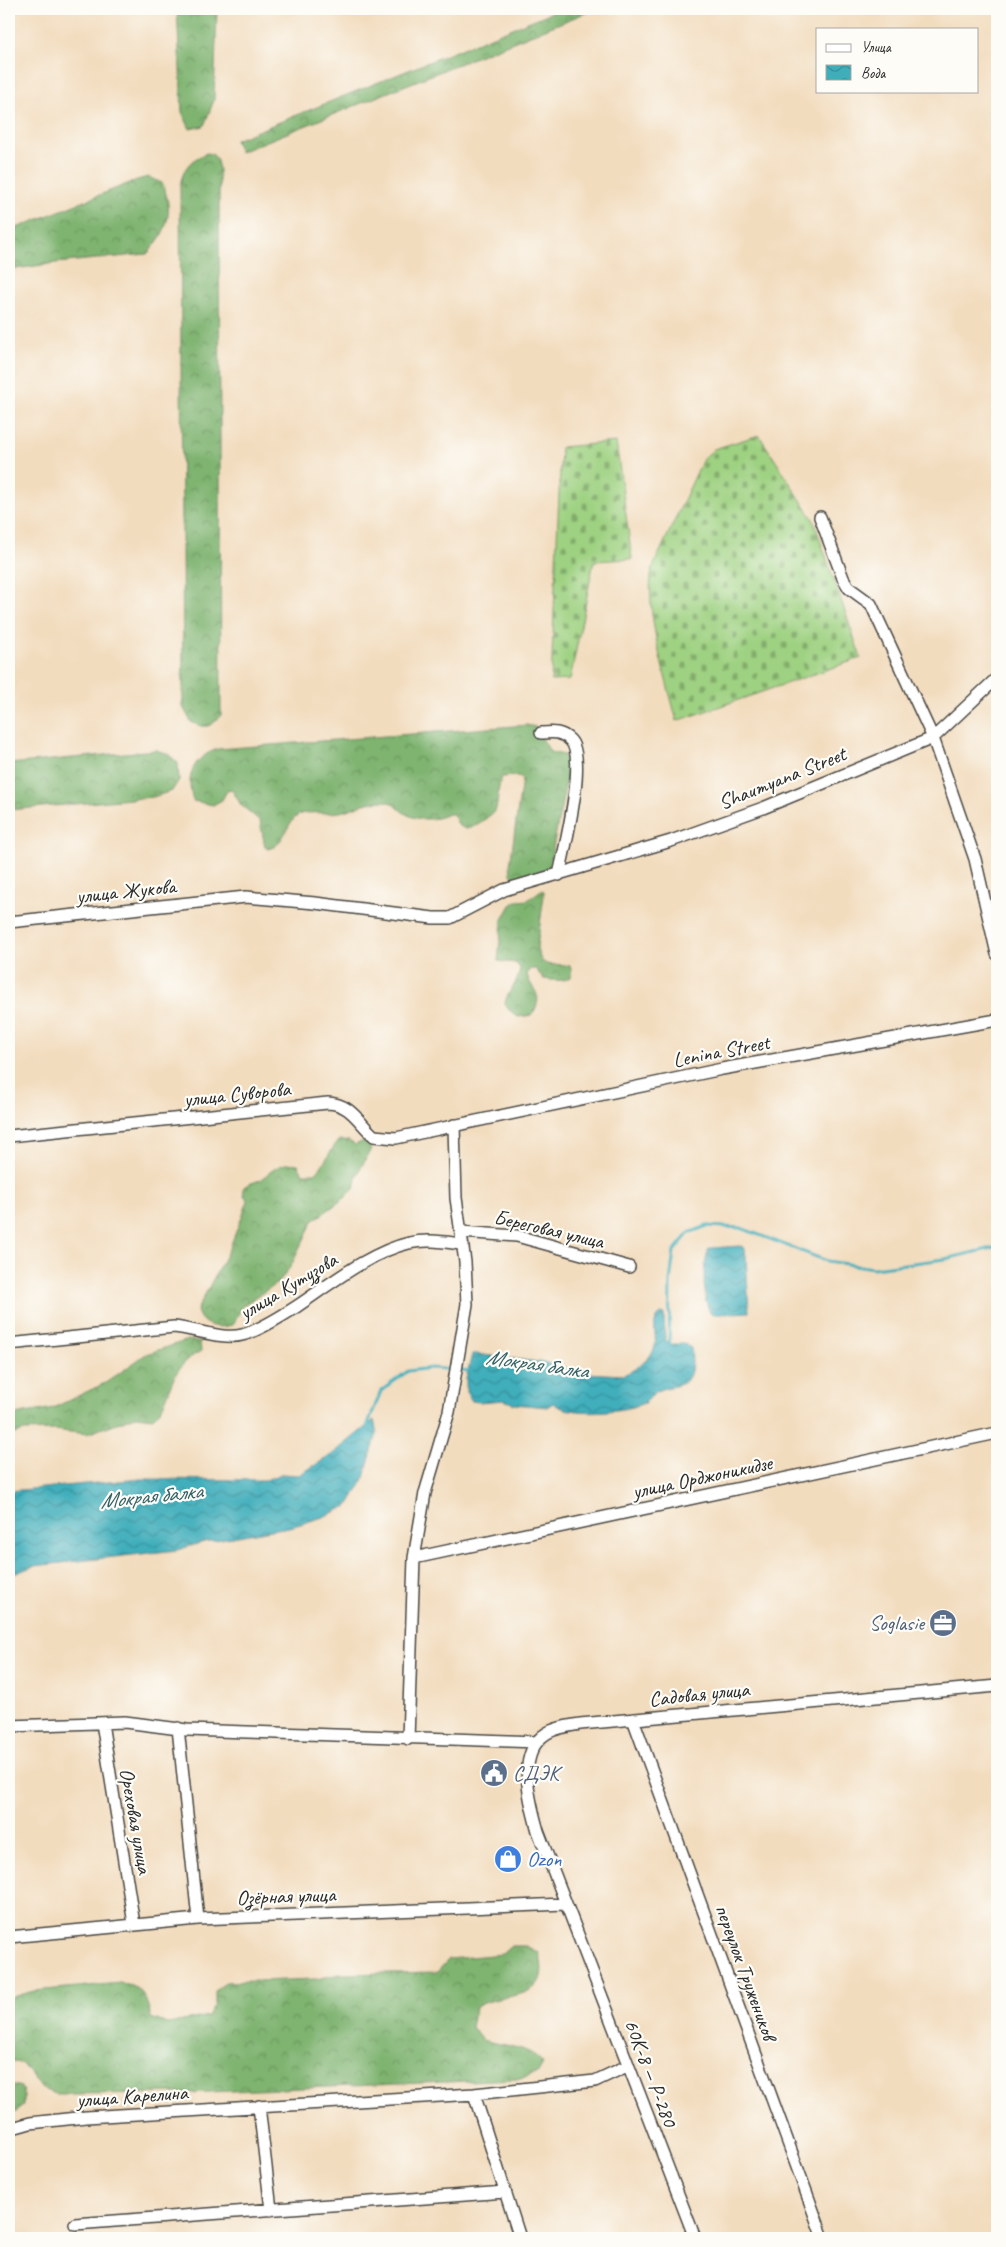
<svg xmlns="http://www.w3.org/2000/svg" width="1006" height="2247" font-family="Caveat,sans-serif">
<defs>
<pattern id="forest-crowns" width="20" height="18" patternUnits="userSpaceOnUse" patternTransform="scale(1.25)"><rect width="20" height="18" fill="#7eb36f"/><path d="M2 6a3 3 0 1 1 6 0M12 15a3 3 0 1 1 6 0" fill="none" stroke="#67925b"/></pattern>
<pattern id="cemetery-stones" width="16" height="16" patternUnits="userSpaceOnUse" patternTransform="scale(1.25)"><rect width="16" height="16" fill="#9ed181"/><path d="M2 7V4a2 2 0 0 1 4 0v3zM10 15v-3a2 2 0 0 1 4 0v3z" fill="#81aa6a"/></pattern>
<pattern id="water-waves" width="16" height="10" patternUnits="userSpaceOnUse" patternTransform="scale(1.25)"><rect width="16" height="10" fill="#3faebb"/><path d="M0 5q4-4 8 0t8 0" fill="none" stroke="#358e98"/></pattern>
</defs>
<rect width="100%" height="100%" fill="#fdfcf7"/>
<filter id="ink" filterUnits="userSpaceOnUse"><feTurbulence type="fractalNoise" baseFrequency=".02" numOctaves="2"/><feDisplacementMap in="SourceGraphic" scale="10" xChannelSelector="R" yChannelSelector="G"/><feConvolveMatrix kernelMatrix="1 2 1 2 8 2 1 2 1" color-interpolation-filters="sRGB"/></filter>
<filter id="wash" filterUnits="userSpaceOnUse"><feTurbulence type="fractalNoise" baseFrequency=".0096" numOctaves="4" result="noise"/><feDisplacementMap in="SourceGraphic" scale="20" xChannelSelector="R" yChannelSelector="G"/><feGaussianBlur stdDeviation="1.12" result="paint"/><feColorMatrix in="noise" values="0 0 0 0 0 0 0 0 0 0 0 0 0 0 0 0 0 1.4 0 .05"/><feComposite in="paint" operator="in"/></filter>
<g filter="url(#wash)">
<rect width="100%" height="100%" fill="#f2dcbe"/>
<!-- forest -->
<path fill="url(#forest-crowns)" stroke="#546f4d" d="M177 9H217L214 100 204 126 190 129 182 112Z
M560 9H595L240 152 235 140Z
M207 153 213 154 217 161 219 169 221 715C211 728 205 729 191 722L183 707 180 185C184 167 190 160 207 153Z
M148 177 162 183C175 212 167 233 147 254L56 263 9 270V231L137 180Z
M527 725 536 727 550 752 564 755 569 767 549 868C542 876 526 881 515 880L511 874 510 865 522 779 519 776 502 777C497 788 499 798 496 809 494 814 472 829 466 829 464 828 461 827 459 826L453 814H448C438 820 419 821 408 815 399 811 395 802 385 801 369 800 355 808 340 812 329 814 317 812 305 813 286 815 286 847 268 849L265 847 260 821 241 805 232 790 228 789 222 800 213 805 193 801C185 776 193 757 218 749Z
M156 750 168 754 178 763 179 780 172 791 153 797 9 810V764Z
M541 890 544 891V895L537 947C542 973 552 961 570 966 577 985 555 980 543 979L536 969H531L527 972C528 990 547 991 532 1015L518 1017 508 1009 505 1003C508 988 517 988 520 968L515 963 498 961 502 921 511 905 517 901 528 900Z
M340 1140 349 1141 355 1145 366 1140 371 1149 357 1175 354 1188 346 1197 313 1221 291 1266 279 1282 242 1306 234 1324C220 1330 200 1327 197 1310L230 1247 248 1201 244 1195 243 1188C249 1182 255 1183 261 1179 273 1170 281 1161 298 1164L303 1173H315C326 1164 329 1149 340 1140Z
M188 1340 200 1342 201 1351C163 1371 177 1395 153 1418L136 1416 87 1434 55 1430 24 1431 9 1436V1416L53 1408 107 1382 146 1354Z
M511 1946H526L539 1953C555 2006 499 1990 475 2008L471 2027 482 2040C504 2046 528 2045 543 2063L539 2072 517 2079 186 2093 55 2094 42 2089 23 2064 9 2060V1998L34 1991 120 1983C145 1988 145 1996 151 2018L168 2024 208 2016 215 2004V1991L226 1982 316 1979 340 1974 437 1972 449 1959 502 1954Z
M9 2083 21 2087 24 2095V2106L9 2118Z"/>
<!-- cemetery -->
<path fill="url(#cemetery-stones)" stroke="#647e56" d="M759 435 813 519 861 658 677 721C666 679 644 610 652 569L703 459 714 449Z
M616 442 632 559 594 561 570 680 551 681 561 447Z"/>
<!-- water -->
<path fill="url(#water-waves)" stroke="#356c73" d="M740 1246 743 1247 746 1255 749 1312 716 1314 710 1313C702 1297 703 1267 708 1250L712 1248Z
M664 1313 665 1340 670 1344H685L691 1348C692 1358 694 1372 686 1381 678 1388 665 1386 657 1391 652 1393 650 1399 646 1402 628 1412 568 1417 553 1403L547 1407 514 1404 504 1400 479 1402 472 1401 466 1392V1379L472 1354H476L546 1363 585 1373 623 1375C634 1371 654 1357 655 1345 657 1333 649 1318 664 1313Z
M374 1420 377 1434 363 1481 348 1506 323 1517 294 1526 204 1542 177 1550 34 1566 9 1576V1491L141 1479 266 1480 282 1474 299 1475 330 1456Z"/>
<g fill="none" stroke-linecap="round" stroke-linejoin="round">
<!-- stream -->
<path stroke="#3faebb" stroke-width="3" d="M669 1346 670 1282 674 1251 689 1233 707 1226 741 1228 827 1261 873 1268 945 1259 997 1247
M366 1429 381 1391 408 1371 431 1368 472 1371"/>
</g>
</g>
<g filter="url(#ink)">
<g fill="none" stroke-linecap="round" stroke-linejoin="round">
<!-- minor casing -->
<g stroke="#494641" stroke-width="14">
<path id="minor" d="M820 517 843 578 849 588 871 604 933 738 975 859 997 954
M541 733C553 732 561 731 570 740 588 757 564 850 559 875
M9 922 246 897 315 903 433 918H450L504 890 671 841 763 808 933 738 997 678
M9 1136 328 1103C351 1104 358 1122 374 1136L396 1138 722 1069 997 1020
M461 1232 517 1236 629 1267
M9 1344 174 1327C194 1329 224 1340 242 1335 258 1331 282 1316 296 1307 329 1285 370 1252 409 1243 426 1239 444 1242 462 1244
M414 1558 997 1433
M633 1719 823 2238
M102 1723 134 1924
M9 1726 125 1722 187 1730 537 1742
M178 1728 198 1919
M408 1739 414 1558 425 1493 449 1412 467 1304 465 1262 456 1198 454 1125
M9 1937 198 1919 565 1904
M474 2094 520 2238
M259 2106 271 2210
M9 2129 30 2123 86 2117 474 2094 595 2081 627 2066
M75 2224 505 2192
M695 2238 538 1831C530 1802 515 1753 547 1733 557 1727 569 1726 580 1724L997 1686"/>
</g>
<!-- minor -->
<use href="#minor" stroke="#fff" stroke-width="11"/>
</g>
</g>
<!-- icons -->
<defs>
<g id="office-disc" transform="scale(1.4375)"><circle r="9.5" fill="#5c6f8a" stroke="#fdfcf7"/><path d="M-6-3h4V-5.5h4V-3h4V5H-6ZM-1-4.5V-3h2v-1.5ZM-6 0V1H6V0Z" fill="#fff"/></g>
<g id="civic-disc" transform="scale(1.4375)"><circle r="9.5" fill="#5c6f8a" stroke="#fdfcf7"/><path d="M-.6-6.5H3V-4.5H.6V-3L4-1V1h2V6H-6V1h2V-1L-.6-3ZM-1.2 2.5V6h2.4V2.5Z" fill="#fff"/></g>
<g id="shop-disc" transform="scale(1.4375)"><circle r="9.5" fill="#3f7fe0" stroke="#fdfcf7"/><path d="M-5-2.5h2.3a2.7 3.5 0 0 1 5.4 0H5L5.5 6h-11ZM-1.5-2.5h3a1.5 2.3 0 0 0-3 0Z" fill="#fff"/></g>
</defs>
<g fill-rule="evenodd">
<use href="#office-disc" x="943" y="1623"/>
<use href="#civic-disc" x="494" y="1773"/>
<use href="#shop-disc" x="508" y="1859"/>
</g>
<g text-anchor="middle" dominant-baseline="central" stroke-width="4.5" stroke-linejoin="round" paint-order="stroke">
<!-- street labels -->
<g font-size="21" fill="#2b2b2b" stroke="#fdfcf7">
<text transform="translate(782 778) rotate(-22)">Shaumyana Street</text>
<text transform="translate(126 891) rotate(-6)">улица Жукова</text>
<text transform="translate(721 1051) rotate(-11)">Lenina Street</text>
<text transform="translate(237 1094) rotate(-6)">улица Суворова</text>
<text transform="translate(549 1229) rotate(13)">Береговая улица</text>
<text transform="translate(288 1286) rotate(-31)">улица Кутузова</text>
<text transform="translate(702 1477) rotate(-12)">улица Орджоникидзе</text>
<text transform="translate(699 1694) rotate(-6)">Садовая улица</text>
<text transform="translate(136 1821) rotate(80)">Ореховая улица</text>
<text transform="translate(286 1896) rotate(-2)">Озёрная улица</text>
<text transform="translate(746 1972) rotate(70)">переулок Тружеников</text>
<text transform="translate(651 2073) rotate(69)">60К-8 — Р-280</text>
<text transform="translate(132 2096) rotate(-4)">улица Карелина</text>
</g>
<!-- service labels -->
<g font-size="21" fill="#4e5e75" stroke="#fdfcf7" text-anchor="end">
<text x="924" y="1623">Soglasie</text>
<text x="513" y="1773" text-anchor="start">СДЭК</text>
</g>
<!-- shop labels -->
<g font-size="21" fill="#366cbe" stroke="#fdfcf7" text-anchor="start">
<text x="527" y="1859">Ozon</text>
</g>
<!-- water labels -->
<g font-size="22" font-style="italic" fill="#335f65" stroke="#fdfcf7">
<text transform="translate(537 1364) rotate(8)">Мокрая балка</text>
<text transform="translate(151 1496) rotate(-6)">Мокрая балка</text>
</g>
</g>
<!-- margin -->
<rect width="1006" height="2247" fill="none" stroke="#fdfcf7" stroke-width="30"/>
<!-- legend -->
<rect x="816" y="28" width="162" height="65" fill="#fdfcf7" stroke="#a9a8a5"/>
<rect x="826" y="44" width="25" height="8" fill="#ffffff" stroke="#a9a8a5"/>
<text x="861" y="52" font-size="15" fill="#2b2b2b">Улица</text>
<rect x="826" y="65" width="25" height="15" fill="url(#water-waves)" stroke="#a9a8a5"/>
<text x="861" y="78" font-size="15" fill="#2b2b2b">Вода</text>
</svg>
